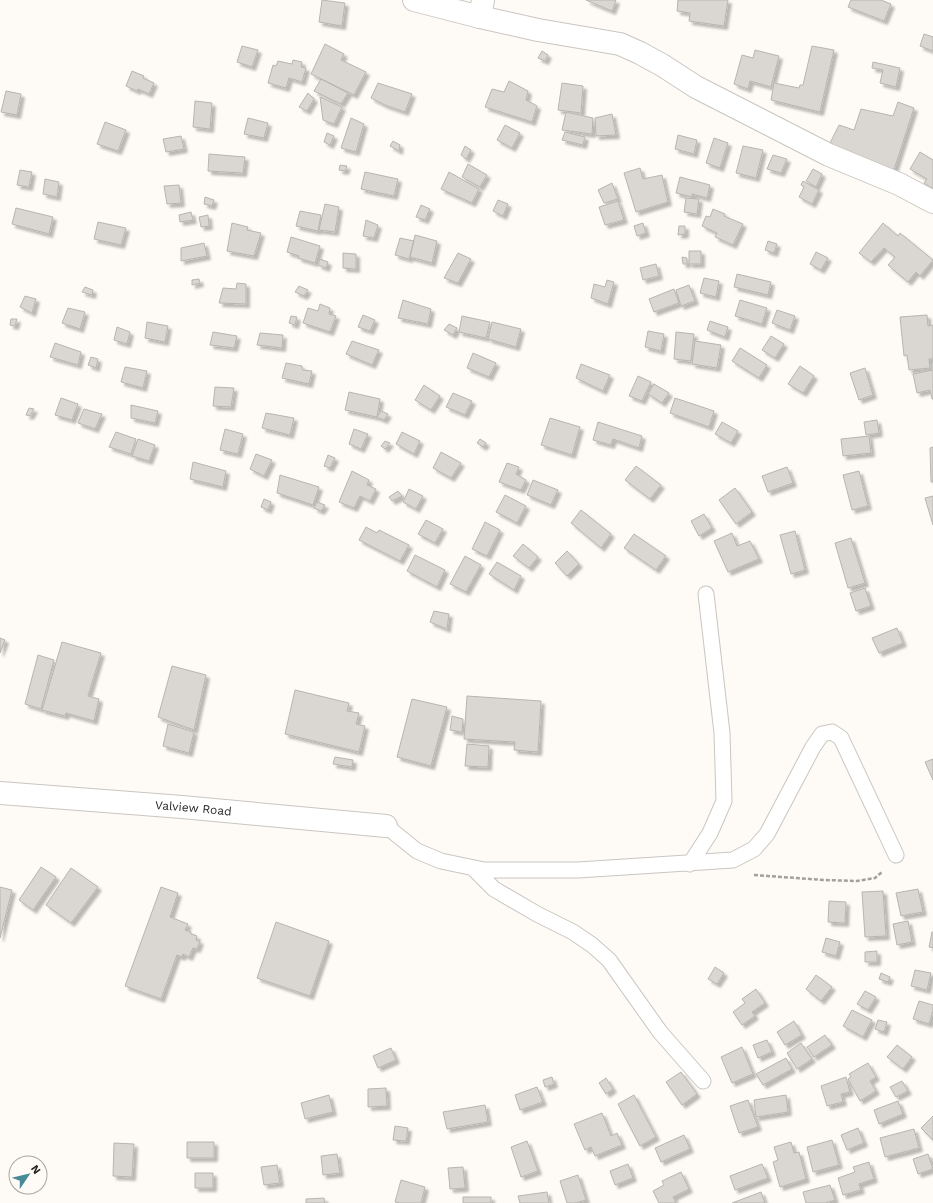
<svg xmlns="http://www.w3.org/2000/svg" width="933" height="1203" font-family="'Work Sans',sans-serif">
<defs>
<filter id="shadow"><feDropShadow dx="3.5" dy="3.5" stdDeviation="1" flood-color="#0004"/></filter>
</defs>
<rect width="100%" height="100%" fill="#fefbf6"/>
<!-- building -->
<path fill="#dad7d2" stroke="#b8b4b0" filter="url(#shadow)" d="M322 0 345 3 342 26 319 22Z
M586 0H616L612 11Z
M678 0H728L724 26 689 21 690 13 677 11Z
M851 0H881L891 4 884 21 848 7Z
M924 34 933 37V51L920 46Z
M325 44 344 54 341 60 366 72 354 95 311 74Z
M242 46 258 50 252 67 237 62Z
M812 46 834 50 820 112 771 100 774 83 799 88 800 85H803Z
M755 50 779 56 771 87 750 81 748 89 734 84 742 55 753 58Z
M542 51 548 55 545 61 538 58Z
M293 60 302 62 301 67 306 68 302 82 289 78 286 88 268 83 273 65 276 66 278 61 292 64Z
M873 62 900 68 896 87 880 83 883 70 872 68Z
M132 71 144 76 143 78 154 83 149 94 138 89 137 91 126 86Z
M321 79 348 93 341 104 314 91Z
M509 81 528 91 526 100 537 106 532 122 485 107 492 89 504 92Z
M378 83 412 94 405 112 385 105 371 98Z
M562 83 583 86 581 113 558 110Z
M6 91 21 94 17 115 1 112Z
M308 93 314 99 307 111 299 107Z
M320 97 342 107 334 124 323 120Z
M195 101 212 103 210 129 193 127Z
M898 102 914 108 892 176 828 147 839 125 854 130 861 109 893 116Z
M566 112 593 118 592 134 562 130Z
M612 114 616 135 596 136 595 118Z
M248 118 268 123 264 138 244 134Z
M351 118 364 124 356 152 341 148Z
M105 122 126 130 118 151 97 144Z
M505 125 520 133 512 148 497 140Z
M565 132 585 137 583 145 562 140Z
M327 133 334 136 330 145 324 142Z
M678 135 697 140 694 154 675 149Z
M181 136 184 149 166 152 163 139Z
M714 138 728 143 720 168 706 163Z
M393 141 400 145 399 151 390 146Z
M465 146 471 150 466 159 461 155Z
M743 146 763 150 756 178 736 173Z
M920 152 933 160V189L924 183 927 179 910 169Z
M209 154 245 157 243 173 208 171Z
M773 155 787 159 781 173 767 169Z
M468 164 487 175 480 187 462 177Z
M340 165 347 166 345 171 339 170Z
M640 168 643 179 662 175 668 202 636 212 624 173Z
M813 169 822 174 816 187 806 181Z
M20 170 32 172 29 187 17 185Z
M365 172 398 179 394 196 361 189Z
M449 172 479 189 472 203 441 189Z
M680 177 710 185 707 198 692 194V197L676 193Z
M45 179 59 182 57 197 43 194Z
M803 181 819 190 812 204 799 197 804 187 801 185Z
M612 183 618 199 604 203 598 190Z
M179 185 181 203 167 204 164 186Z
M205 197 214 200 212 206 204 204Z
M686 198 699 199 697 214 684 212Z
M498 200 508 204 503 216 493 211Z
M618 201 624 220 605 225 599 207Z
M325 204 339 207 335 232 319 230Z
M421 205 430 209 425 220 416 217Z
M16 208 53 217 49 234 12 224Z
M713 209 725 214 724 216 743 224 733 245 715 237 717 233 702 226 706 216 710 217Z
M300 211 321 215 318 231 296 226Z
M191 212 193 220 180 222 179 215Z
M208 215 209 226 201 227 199 217Z
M366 220 378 225 374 238 363 236Z
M98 222 126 228 121 245 94 239Z
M232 223 248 227 247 230 261 233 254 256 227 251Z
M643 223 646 233 637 236 634 226Z
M883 223 898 236 900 233 933 260 920 276 916 272 908 282 888 265 895 257 884 248 871 262 859 253Z
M679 226H685V234L678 235Z
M415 235 437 241 432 263 410 257Z
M291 237 320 246 315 263 298 258 299 256 287 252Z
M400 238 414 241 409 259 395 255Z
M768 241 777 244 774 253 765 250Z
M204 243 207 256 181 261V248Z
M689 251H701V264H689Z
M816 252 828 258 821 270 810 264Z
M343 253 356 254V269L343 268Z
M458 253 471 259 458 283 444 278Z
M682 257 687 258V264H683Z
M320 259 328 262 326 268 318 265Z
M656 264 659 276 643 280 640 268Z
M737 274 771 282 768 295 734 287Z
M704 278 719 281 716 297 700 293Z
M199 279 200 283 192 285V280Z
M607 280 614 282 608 304 591 298 594 284 605 287Z
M237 283 246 284V304L219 303 223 288 236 289Z
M689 285 695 301 681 306 676 290Z
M299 286 308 290 304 296 295 292Z
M85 287 93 290 92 295 82 292Z
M674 289 679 303 654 312 649 299Z
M25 296 36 299 32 313 20 307Z
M403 300 431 309 428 324 398 318Z
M740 300 767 308 762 324 735 316Z
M320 304 330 308 329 314 336 316 330 332 303 323 308 308 318 311Z
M68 308 85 312 80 329 62 323Z
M777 310 795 316 790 330 772 323Z
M363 315 375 320 370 331 358 327Z
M927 315 928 326 933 325V359H929L930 368 909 370 907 355 904 356 900 317Z
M291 316 297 317 295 325 289 323Z
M462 316 490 322 486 338 459 332Z
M11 319H17L15 326 10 325Z
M710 321 728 327 725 337 707 330Z
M147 322 168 326 165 342 145 338Z
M492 322 521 329 516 347 488 339Z
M449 324 457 328 453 335 444 330Z
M117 327 130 332 127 344 114 340Z
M648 331 664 334 661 351 645 347Z
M213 332 237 336 234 348 210 345Z
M676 332 694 334 691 361 674 359Z
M260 333 283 335 282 348 257 345Z
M771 336 784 344 775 358 762 350Z
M352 341 379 350 372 365 346 354Z
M695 341 721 345 717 368 692 364Z
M55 343 81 352 78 365 50 357Z
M740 348 767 365 759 378 732 361Z
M473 353 496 363 489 377 467 368Z
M91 357 98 359 96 368 88 365Z
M286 363 302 366 303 370 312 371 309 384 282 378Z
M581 364 610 375 603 391 576 378Z
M800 366 814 376 803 393 788 384Z
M125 367 147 371 143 388 121 382Z
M865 368 873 395 859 400 850 373Z
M933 370V399H932L930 390 917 393 913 374Z
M638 376 651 382 642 401 629 396Z
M654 384 669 393 662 403 648 394Z
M424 385 440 396 431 410 415 400Z
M215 387 234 388 231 407 213 406Z
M349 392 380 399 377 417 345 410Z
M453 393 472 401 465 415 446 407Z
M61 398 78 404 72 420 55 415Z
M675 398 714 411 709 427 670 413Z
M131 405 158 411 155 423 131 418Z
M29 408 34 409 30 416 26 415Z
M84 409 102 414 95 429 78 423Z
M381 411 388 414 384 420 377 417Z
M266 413 294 418 290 435 262 428Z
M550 418 580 427 572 455 541 445Z
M877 420 879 433 866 435 864 422Z
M598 422 642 436 639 448 613 439 611 445 593 440Z
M722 422 738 431 731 443 715 434Z
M225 429 243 434 238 454 220 450Z
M354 429 368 434 361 449 349 444Z
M116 432 136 439 131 454 109 447Z
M402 432 420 441 414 454 396 444Z
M869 436 871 453 843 456 841 439Z
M138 439 155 445 149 461 132 456Z
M480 439 486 443 483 447 477 443Z
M385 441 390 443 385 449 381 446Z
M933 447V482H931L930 448Z
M441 452 461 463 451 478 433 468Z
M256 454 272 460 264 476 250 469Z
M328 455 335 458 330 468 324 466Z
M193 462 226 471 223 487 190 479Z
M507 463 519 467 516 474 526 480 521 490 499 482Z
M636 466 661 485 650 499 625 480Z
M787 467 793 483 768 492 762 476Z
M352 471 369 480 367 485 376 489 370 501 360 496 354 508 339 502Z
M859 471 868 506 852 510 843 475Z
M280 475 319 487 313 505 277 493Z
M533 480 558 490 551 505 527 495Z
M735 488 752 512 736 524 719 500Z
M409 489 423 496 416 509 403 502Z
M398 491 402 496 392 501 389 497Z
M505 495 526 506 517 523 496 512Z
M933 496V525L925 498Z
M264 499 271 502 268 510 261 507Z
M317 502 325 505 321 511 314 508Z
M581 510 611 534 601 548 571 523Z
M704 514 712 528 699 536 691 521Z
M426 520 443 529 435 543 418 534Z
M485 522 500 530 487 556 472 549Z
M366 527 377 533 379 530 409 545 400 561 359 540Z
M795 531 805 570 791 574 780 535Z
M732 533 737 546 750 541 759 559 728 572 714 541Z
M634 534 666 556 656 570 624 548Z
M851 538 865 583 848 588 835 543Z
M523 544 538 557 529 568 513 556Z
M567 551 579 564 567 576 555 563Z
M415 555 445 570 437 587 407 571Z
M465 556 481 565 466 592 450 584Z
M497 562 521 576 514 590 489 574Z
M865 588 871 606 856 611 850 593Z
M434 611 449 614 447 629 430 622Z
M897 628 903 643 879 653 872 638Z
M0 638 5 640 0 653Z
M62 642 101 653 88 696 99 699 94 721 66 713 65 716 42 710Z
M38 655 54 660 41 709 25 704Z
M172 666 206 675 194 730 158 717Z
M295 690 349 703 347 711 359 713 356 724 365 726 359 752 285 734Z
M467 696 541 701 538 752 514 750 515 742 464 739Z
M412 699 447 707 431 766 397 757Z
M452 716 463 719 462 732 450 730Z
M168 724 194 732 189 753 163 746Z
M467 744 489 746 488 767 465 766Z
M335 757 353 760 352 767 333 764Z
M933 759V780L925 762Z
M41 867 56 877 33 910 19 900Z
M71 868 98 887 71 923 46 905Z
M0 887 12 890 0 938Z
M161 887 178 893 170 917 188 924 185 930 191 932V934L197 936 196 940 200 941 197 949 193 948 189 957 183 954 182 957 177 955 161 999 125 986Z
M918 889 923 912 901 916 896 893Z
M883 891 886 936 865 937 862 892Z
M829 901 846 902 845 923 828 922Z
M908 921 912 942 897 945 893 924Z
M276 922 329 941 310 996 257 978Z
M932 932H933V948L929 947Z
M826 938 840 942 836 956 822 952Z
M877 951V962H865V952Z
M715 967 724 973 717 984 708 979Z
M915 970 931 973 927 990 911 986Z
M881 973 890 977 888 982 879 979Z
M816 975 832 987 821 1001 806 989Z
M756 989 765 1003 752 1012 755 1016 742 1025 733 1012 745 1003 742 999Z
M865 991 876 997 868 1010 857 1004Z
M919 1001 933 1005V1011L929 1024 913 1019Z
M852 1010 872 1020 863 1037 843 1026Z
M878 1020 887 1022 884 1032 875 1029Z
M794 1021 802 1035 785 1045 777 1032Z
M825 1035 832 1045 814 1057 807 1047Z
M767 1040 772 1052 758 1058 753 1045Z
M801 1043 812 1059 797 1069 787 1053Z
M897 1045 912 1057 903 1069 887 1057Z
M742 1047 753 1074 732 1083 721 1057Z
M391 1048 396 1060 378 1068 373 1056Z
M786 1058 792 1069 763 1085 756 1074Z
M868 1063 876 1077 870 1081 876 1091 860 1101 848 1079 851 1077 849 1074Z
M681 1072 697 1094 682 1105 666 1082Z
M552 1077 554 1084 545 1087 543 1080Z
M846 1077 850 1092 841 1094 843 1102 827 1106 821 1086Z
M606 1078 613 1089 606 1094 599 1083Z
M902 1081 908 1091 896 1097 890 1087Z
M537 1087 543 1102 520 1110 515 1095Z
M386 1088 387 1106 368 1107V1089Z
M329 1095 333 1112 305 1119 301 1103Z
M634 1095 656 1137 640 1146 618 1104Z
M786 1095 788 1112 756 1117 754 1100Z
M748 1100 758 1127 739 1133 730 1106Z
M898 1101 903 1114 879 1124 874 1110Z
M485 1105 488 1122 447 1129 443 1112Z
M602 1113 611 1136 617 1133 622 1145 595 1156 591 1147 585 1150 574 1124Z
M933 1116V1140L921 1128Z
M395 1126 408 1128 406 1141 393 1140Z
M858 1128 864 1143 847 1150 841 1135Z
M914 1129 919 1148 885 1157 880 1138Z
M684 1135 690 1149 661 1162 655 1148Z
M832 1140 839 1165 813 1172 807 1147Z
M527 1141 538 1171 521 1177 511 1147Z
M187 1142H214V1158H187Z
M791 1142 794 1153 799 1152 806 1179 780 1187 773 1162 778 1160 774 1147Z
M114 1143 134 1144 132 1177 113 1176Z
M337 1154 340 1173 323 1175 321 1156Z
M928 1154 933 1169 918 1174 913 1159Z
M869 1162 874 1179 859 1184 861 1190 843 1195 838 1178 855 1172 853 1167Z
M628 1164 633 1178 615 1185 610 1171Z
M762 1164 768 1178 735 1190 730 1176Z
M277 1165 280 1183 264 1185 261 1167Z
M463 1167 465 1188 450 1189 448 1168Z
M681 1172 689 1189 673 1197 676 1203H659L653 1191 664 1185 662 1181Z
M195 1173H213V1188H195Z
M578 1175 586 1200 575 1203H567L560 1181Z
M401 1180 425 1187 421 1203H400L395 1202Z
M830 1185 835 1200 825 1203H806L803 1192Z
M547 1192 549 1203H520L518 1196Z
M761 1192 765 1203H732Z
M463 1197H491V1203H463Z
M324 1198 325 1203H306V1199Z"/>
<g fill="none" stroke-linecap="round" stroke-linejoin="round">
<!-- lane casing -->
<g stroke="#cac6c1" stroke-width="17">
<path id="lane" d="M386 826 417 851 441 861 484 870H578L733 860 754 849 767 834 813 747 822 734 832 732 841 738 896 855
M690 864 710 833 724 801 722 733 706 594
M473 868 494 889 537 914 573 932 592 945 609 960 660 1032 703 1081"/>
</g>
<!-- street casing -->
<g stroke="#cac6c1" stroke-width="24">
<g id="street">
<path d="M414 0 480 17 483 0"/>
<path d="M480 17 538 30 620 44 640 53 662 65 696 87 829 155 899 184 933 202"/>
<path id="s1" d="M0 793 182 807 386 826"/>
</g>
</g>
<!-- path -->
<path stroke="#a2a09d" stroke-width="2.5" stroke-dasharray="4 2" stroke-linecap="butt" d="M754 875 824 880 857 881 875 878 882 872"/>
<!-- lane -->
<use href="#lane" stroke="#fff" stroke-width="15"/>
<!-- street -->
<use href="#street" stroke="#fff" stroke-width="22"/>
</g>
<g text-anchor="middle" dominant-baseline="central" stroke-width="3.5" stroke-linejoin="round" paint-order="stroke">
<!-- street labels -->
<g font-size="12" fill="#262523" stroke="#fefbf6">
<text stroke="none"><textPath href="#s1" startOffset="194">Valview Road</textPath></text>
</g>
</g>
<!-- north arrow -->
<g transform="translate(28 1175) rotate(55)"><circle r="19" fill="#fefbf6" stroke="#a8a5a2"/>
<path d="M0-3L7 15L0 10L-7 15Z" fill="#468b97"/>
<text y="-6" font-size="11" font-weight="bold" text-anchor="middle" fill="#262523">N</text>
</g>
</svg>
